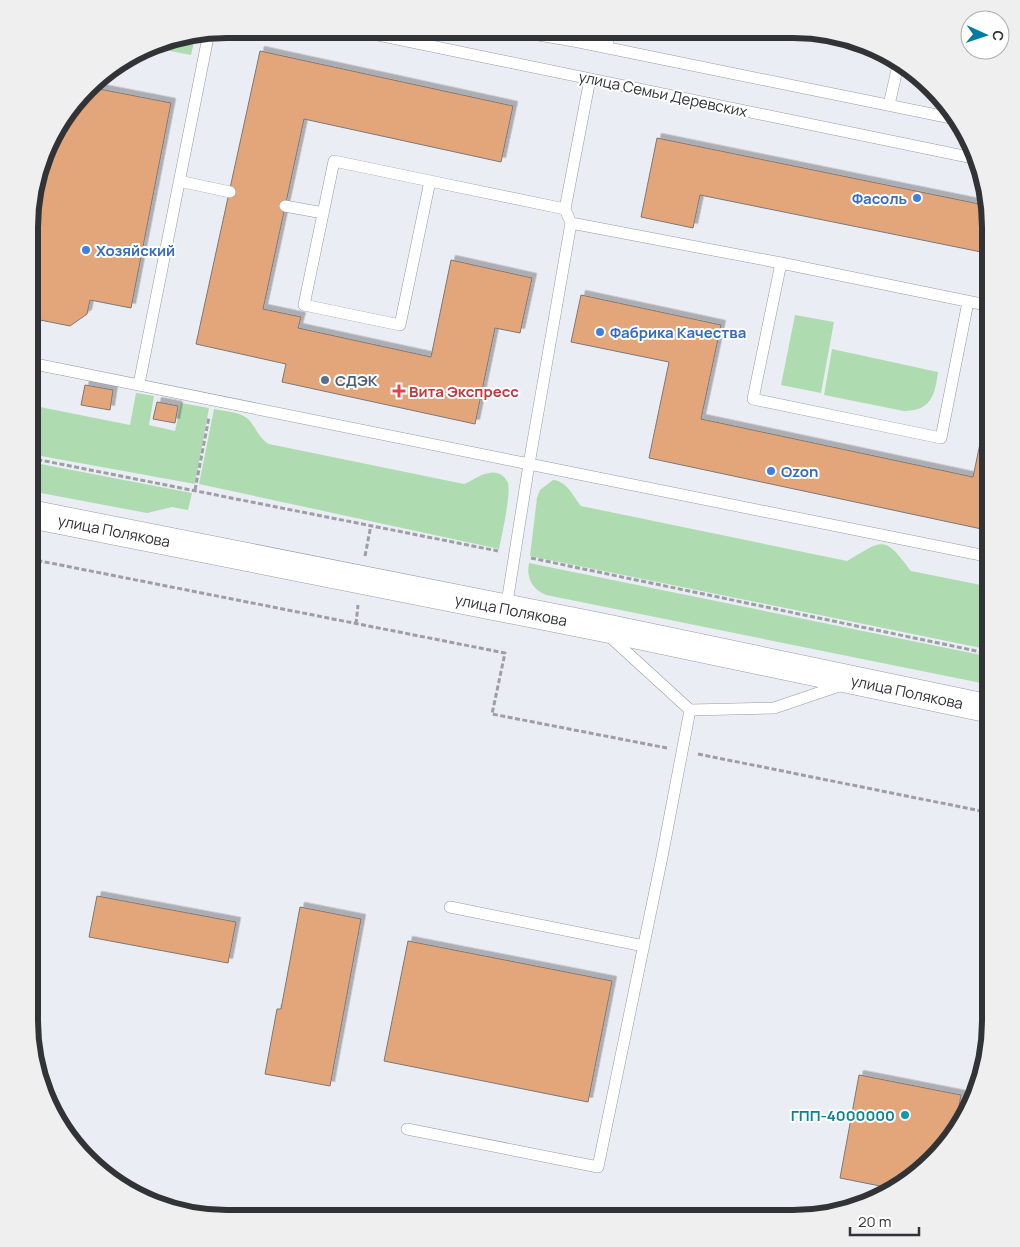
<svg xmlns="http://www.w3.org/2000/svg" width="1020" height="1247" font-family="Manrope,sans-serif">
<defs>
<filter id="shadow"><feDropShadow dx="4.5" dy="-4.5" stdDeviation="0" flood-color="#0004"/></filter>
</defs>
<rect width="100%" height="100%" fill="#ebedf4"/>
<!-- green -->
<path fill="#aedcb0" d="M196 34 191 55 150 47 163 39Z
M795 315 834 322 821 393 781 385Z
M832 349 938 372C935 395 931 411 904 411L824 395Z
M136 393 154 396 149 425 175 431 181 403 209 408 195 484 30 454V405L130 425Z
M214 409C224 411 241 412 248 419 256 427 258 437 269 444L464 484C472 481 480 474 489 473 496 471 505 475 508 483 511 494 502 535 499 549L199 484Z
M30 462 192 493 188 510 172 507 147 513 30 491Z
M553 480C567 481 573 496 581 506L847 561C884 539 884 535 911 571L991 587V650L530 556 537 498 540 490Z
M529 563 991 657V685L546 595C532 589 526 578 529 563Z"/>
<!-- building -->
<path fill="#e3a67a" stroke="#7e7873" filter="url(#shadow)" d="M260 51 513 106 501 162 304 119 263 309 301 317 298 328 431 357 451 260 532 278 520 333 495 328 475 424 282 382 286 364 196 344Z
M89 87 171 103 131 308 90 300 87 314 70 326 30 318V200L55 128Z
M657 138 989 206 991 226V254L700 195 693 228 641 217Z
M581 295 721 325 701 419 973 477 991 391V531L649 458 669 362 571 342Z
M85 385 113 390 110 410 81 405Z
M157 402 178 406 175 423 153 419Z
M97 896 236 922 228 963 89 937Z
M300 907 361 919 330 1086 265 1074 277 1009H281Z
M408 941 612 981 588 1102 384 1061Z
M859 1075 961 1095 954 1134 895 1189 840 1178Z"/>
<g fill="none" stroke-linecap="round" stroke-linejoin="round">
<!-- service casing -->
<g stroke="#999ba2" stroke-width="12">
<path id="service" d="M349 29 978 159
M508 30 574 41 956 119
M606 48 610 30
M889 105 899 61
M334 161 430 181 400 325 304 305Z
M179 181 230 192
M430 181 565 209 571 223 529 464 991 557
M285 206 323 213
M565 209 590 79
M571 223 781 263 991 306
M781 263 753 399 941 438 968 302
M30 363 529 464 506 609
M139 384 209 32
M608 635 690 710 774 708 842 685
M450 907 644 946
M407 1129 598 1167 662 857 690 710"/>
</g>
<!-- secondary casing -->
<g stroke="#999ba2" stroke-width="29">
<path id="secondary" d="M30 514 600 627 991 709"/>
</g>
<!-- path -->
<path stroke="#9e9fa5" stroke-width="3" stroke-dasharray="5 2.5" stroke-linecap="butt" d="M30 458 498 551
M195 490 209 417
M365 556 371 525
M531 558 991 654
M30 559 505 653 492 714 667 748
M356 624 358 605
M698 754 991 813"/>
<!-- service -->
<use href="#service" stroke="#fff" stroke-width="11"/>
<!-- secondary -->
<use href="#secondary" stroke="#fff" stroke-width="28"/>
</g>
<!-- markers -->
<g fill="#3f7fe0" stroke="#fff" stroke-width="2">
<circle cx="917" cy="198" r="5"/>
<circle cx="86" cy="250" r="5"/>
<circle cx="600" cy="332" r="5"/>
<circle cx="771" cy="471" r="5"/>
</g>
<circle fill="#5c6f8a" stroke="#fff" stroke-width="2" cx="325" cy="380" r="5"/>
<path fill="#e0444e" stroke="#fff" stroke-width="2" d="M396.5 383.5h5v5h5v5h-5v5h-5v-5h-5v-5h5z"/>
<circle fill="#0f9aa8" stroke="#fff" stroke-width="2" cx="905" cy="1115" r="5"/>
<g text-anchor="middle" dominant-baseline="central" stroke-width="4" stroke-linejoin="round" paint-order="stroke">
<!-- street labels -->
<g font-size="15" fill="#323336" stroke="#fff">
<text transform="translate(663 94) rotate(12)">улица Семьи Деревских</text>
<text transform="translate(114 531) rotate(11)">улица Полякова</text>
<text transform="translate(511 610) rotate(11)">улица Полякова</text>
<text transform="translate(907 692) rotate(12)">улица Полякова</text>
</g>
<!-- shop labels -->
<g font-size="15" font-weight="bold" fill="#366cbe" stroke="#fff" text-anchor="start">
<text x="907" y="198" text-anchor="end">Фасоль</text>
<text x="96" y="250">Хозяйский</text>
<text x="610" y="332">Фабрика Качества</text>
<text x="781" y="471">Ozon</text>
</g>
<!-- service labels -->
<g font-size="15" font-weight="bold" fill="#4e5e75" stroke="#fff" text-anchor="start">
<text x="335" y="380">СДЭК</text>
</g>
<!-- health labels -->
<g font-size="15" font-weight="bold" fill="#be3a42" stroke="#fff" text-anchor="start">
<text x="409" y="391">Вита Экспресс</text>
</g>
<!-- culture labels -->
<g font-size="15" font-weight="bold" fill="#0d838f" stroke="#fff" text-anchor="end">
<text x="895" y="1115">ГПП-4000000</text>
</g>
</g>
<!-- crop -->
<path d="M0 0H1020V1247H0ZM227 38H793A189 189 0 0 1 982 227V1021A189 189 0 0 1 793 1210H227A189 189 0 0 1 38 1021V227A189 189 0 0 1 227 38Z" fill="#efefef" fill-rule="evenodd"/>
<path fill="none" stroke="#323336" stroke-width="6" d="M227 38H793A189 189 0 0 1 982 227V1021A189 189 0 0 1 793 1210H227A189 189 0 0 1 38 1021V227A189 189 0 0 1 227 38Z"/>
<!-- north arrow -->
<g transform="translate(985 35) rotate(93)"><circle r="24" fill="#ffffff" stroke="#adadaf"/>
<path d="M0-4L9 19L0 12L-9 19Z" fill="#007ca3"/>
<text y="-8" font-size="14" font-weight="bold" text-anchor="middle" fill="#323336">С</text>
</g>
<!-- scale -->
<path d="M850 1227v8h69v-8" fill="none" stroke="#323336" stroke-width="2.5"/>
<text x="858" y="1227" font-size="15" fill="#323336" stroke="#ffffff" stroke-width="4" paint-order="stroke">20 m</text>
</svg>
